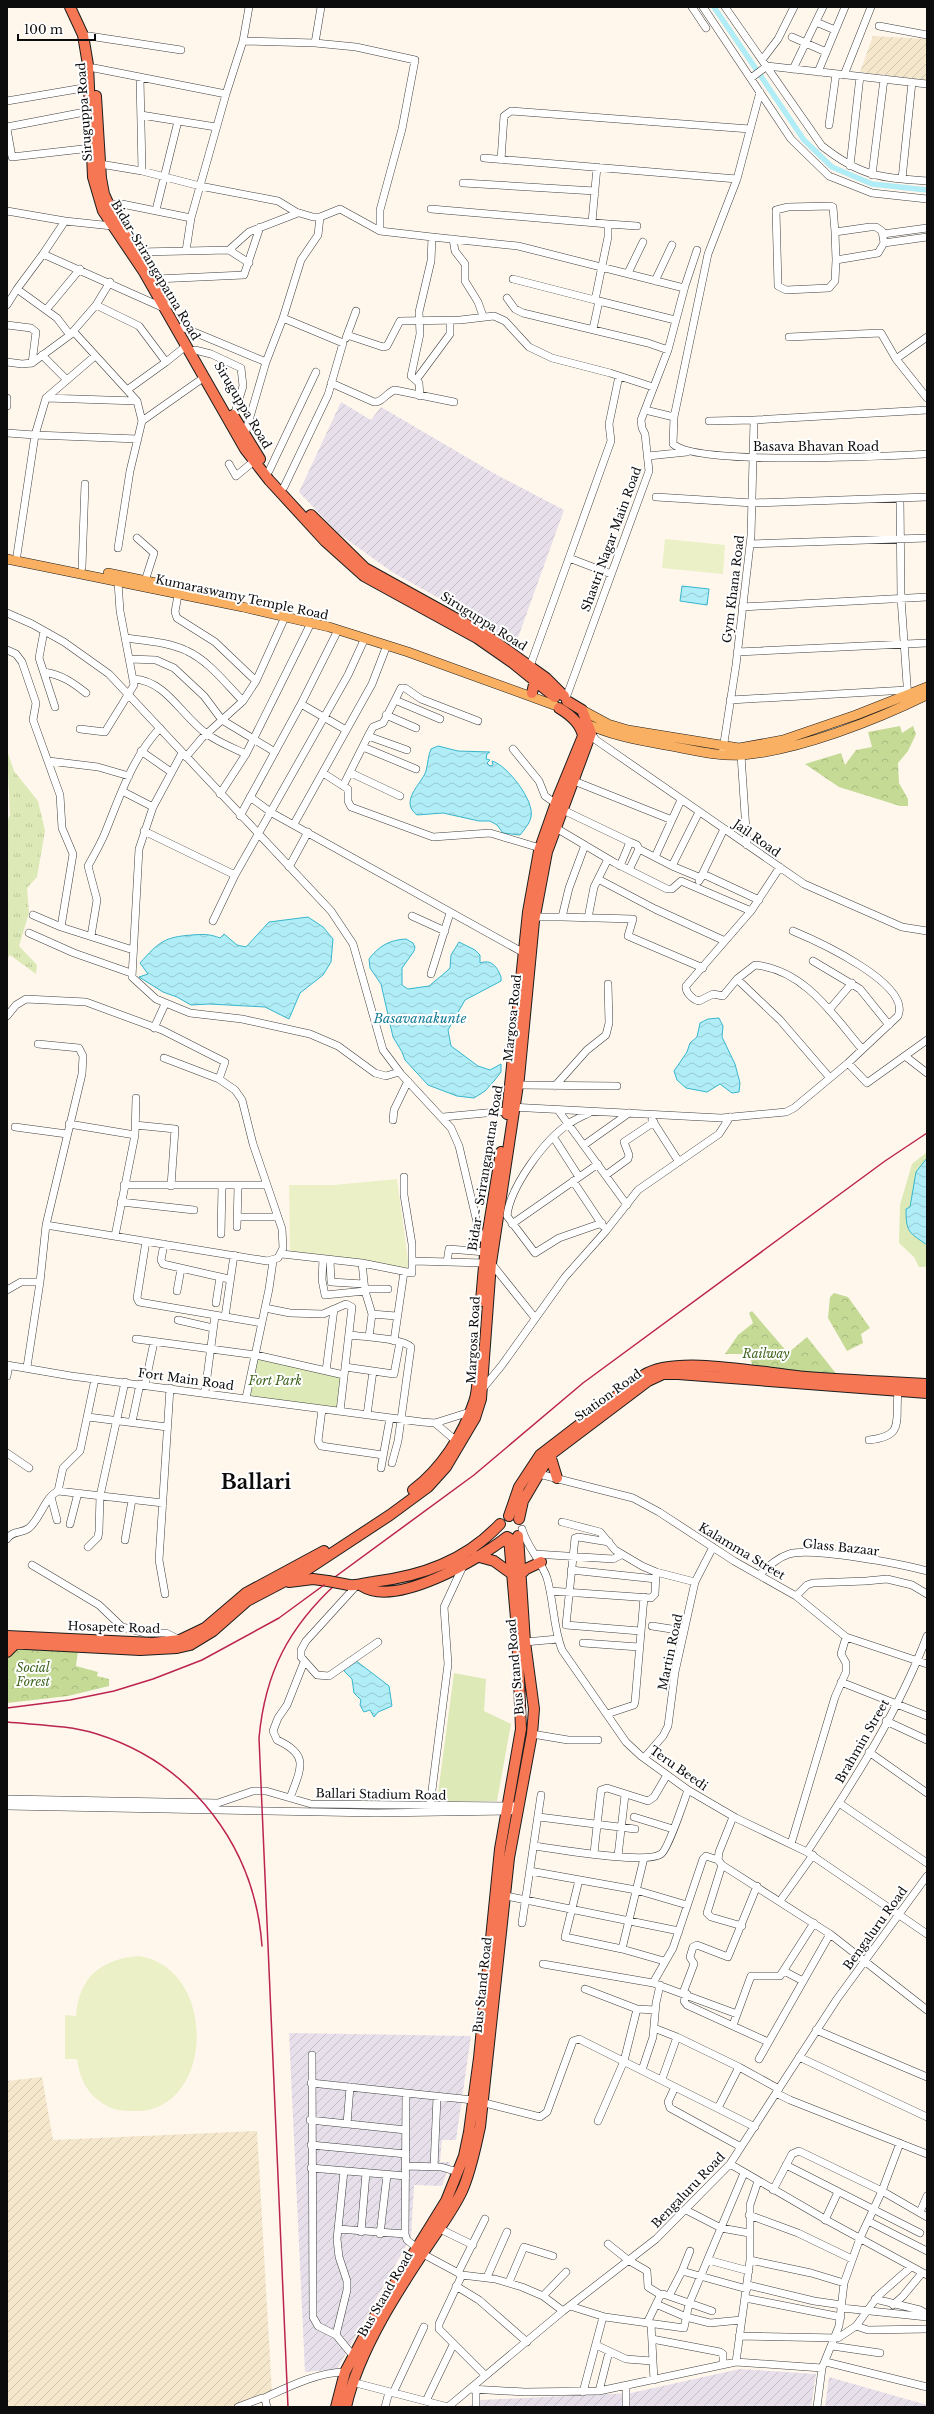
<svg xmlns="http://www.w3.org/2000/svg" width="934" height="2414" font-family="'Libre Baskerville',serif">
<defs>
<pattern id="industrial-furrows" width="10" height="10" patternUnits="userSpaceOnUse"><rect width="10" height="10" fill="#e7e0eb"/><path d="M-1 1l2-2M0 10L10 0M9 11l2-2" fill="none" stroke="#c5bfc8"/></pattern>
<pattern id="farmland-furrows" width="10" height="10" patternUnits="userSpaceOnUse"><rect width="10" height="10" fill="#f4e7cc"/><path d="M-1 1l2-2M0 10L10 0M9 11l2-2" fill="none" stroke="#d0c5ae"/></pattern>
<pattern id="grass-tufts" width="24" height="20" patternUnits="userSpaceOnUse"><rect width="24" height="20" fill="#dde9b6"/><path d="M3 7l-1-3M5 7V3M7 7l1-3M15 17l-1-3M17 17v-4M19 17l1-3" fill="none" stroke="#bcc79b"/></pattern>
<pattern id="forest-crowns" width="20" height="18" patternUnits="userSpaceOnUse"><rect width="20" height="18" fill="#c4da95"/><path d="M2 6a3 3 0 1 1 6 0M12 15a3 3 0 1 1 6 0" fill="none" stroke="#a7ba7f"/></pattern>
<pattern id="water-waves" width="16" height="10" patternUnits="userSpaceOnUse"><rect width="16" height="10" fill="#b0edf6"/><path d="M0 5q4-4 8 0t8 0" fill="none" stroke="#96cad2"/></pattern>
</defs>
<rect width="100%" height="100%" fill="#fff7ec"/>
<!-- industrial -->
<path fill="url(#industrial-furrows)" d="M341 402 371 420 381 407 497 475 564 510 515 646 453 606 392 572 338 533 299 492Z
M289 2033 471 2036 456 2140H442L440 2162H450L442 2186 414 2185 411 2237 337 2369 305 2372Z
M740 2369 816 2374 811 2407H467L480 2400 631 2393Z
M829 2377 927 2405V2407H825Z"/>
<!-- farmland -->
<path fill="url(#farmland-furrows)" d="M873 36 927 39V80L860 72Z
M42 2077 53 2140 257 2131 272 2394 234 2407H7V2081Z"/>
<!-- grass -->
<path fill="url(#grass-tufts)" d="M7 750 14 771 38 801 45 831 37 877 27 888 29 913 19 946 37 965 36 974 10 955 7 959V822L10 815Z"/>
<!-- forest -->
<path fill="url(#forest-crowns)" d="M900 726 902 733 913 726 916 734 908 751 898 763 899 783 908 799V806H900L839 787 805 764 841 753 845 765 856 750 872 747 868 732Z
M834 1293 848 1297 870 1328 861 1334 863 1343 847 1351 828 1318 830 1297Z
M752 1311 788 1353 807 1337 838 1376 754 1371 749 1354H725L738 1335 753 1323 749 1313Z
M7 1647 78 1651 76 1666 98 1672 97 1676 109 1679V1686L68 1696 7 1703Z"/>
<!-- park -->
<path fill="#dde9b6" d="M927 1152V1267H919L914 1257 899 1243 900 1205 912 1164Z
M256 1356 344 1375 340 1411 248 1397Z
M454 1673 486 1679 484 1711 511 1724 497 1801H437Z"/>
<!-- pitch -->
<path fill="#ecf0c7" d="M665 539 725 545 723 574 662 568Z
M397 1179 409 1268 290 1252 289 1185H334Z
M139 1956C218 1968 215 2111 136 2111 127 2111 116 2111 109 2107 89 2097 80 2081 77 2059H65V2015L76 2016C79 1977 101 1959 139 1956Z"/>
<!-- water -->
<path fill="url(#water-waves)" stroke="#37b6cd" d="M682 586 709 589 707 605 680 601Z
M438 746 458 751 490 752 487 754 486 759 490 760 487 763 490 766 493 765 492 761C507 765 535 801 531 817 530 823 524 830 520 835L503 833 497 825 490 821H479L443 813 417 815C399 801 421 785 426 771 428 763 428 756 431 749Z
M308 917 323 927 333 939 331 962 323 975 300 993 289 1019 265 1007 209 1004 191 1005 177 997 163 992 139 977 148 974 140 963C159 942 164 937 192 935 203 934 210 934 220 938L224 934 237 945 246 947 269 922Z
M406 939 413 943 415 947 414 951 402 968V985L408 989 429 986 447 971 450 968 451 955 459 942 475 950 480 955V963C491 959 497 966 501 977V981L465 1000 448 1030 451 1046 478 1066 490 1070 501 1064V1072L494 1081 485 1091 474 1098 457 1096 428 1085 405 1060 402 1052 393 1037 381 984 370 968 369 959C379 946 389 940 406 939Z
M719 1018 723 1026 722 1037 735 1064 740 1083 739 1092 732 1093 720 1084 707 1092 686 1088 677 1080 674 1071 687 1052 690 1043 697 1037 700 1023 708 1019Z
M927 1158V1245C909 1232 906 1233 906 1209L910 1207 916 1172Z
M355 1660 389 1686 392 1706 378 1712 374 1717 370 1710 364 1712 360 1705 361 1700 354 1693 352 1679 344 1671 347 1664Z"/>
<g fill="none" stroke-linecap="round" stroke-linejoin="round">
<!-- canal -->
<path stroke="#b0edf6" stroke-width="5.5" d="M714 7 804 140 832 167 872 184 927 190"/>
<!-- minor casing -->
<g stroke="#3f3f3f" stroke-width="8">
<path id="minor" d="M692 7 706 28
M703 7 791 139 829 176 872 193 927 199
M725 7 822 146C860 176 880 178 927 181
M816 22 835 30
M879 26 927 35
M83 37 89 36 181 50
M792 37 826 52
M243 41 315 43 321 7
M315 43 356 47 415 60 402 129 380 210V231
M762 60 778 39 794 7
M94 68 226 94 200 186 278 201 296 212 313 217H320L340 209 380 231 432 237
M793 69 823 7
M818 72 845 7
M844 75 871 7
M140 78 142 171
M751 78 767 66 927 84
M226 94 243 41 249 7
M7 101 89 87
M141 115 216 127
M829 125 836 74
M7 127 90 111
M7 129 12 157 91 148
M484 158 737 179
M501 160 504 116 511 111 750 129
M100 164 142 171 200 186 191 218
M850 166 860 76
M872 175 884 79
M902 179 912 82
M463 183 595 191
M109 204H122L191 218 186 251 229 250 249 232 298 213
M431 209 608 224V237L595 300 599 301
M156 210 178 121
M7 211 65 221
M592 222 597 167
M608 224 637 226
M835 232 833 207 831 206 788 207 776 210 778 286 786 290 829 288 835 281 836 260
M883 234 927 228
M453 239 455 251 465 264V281L478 302 483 316
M884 243 882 231 876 227H870L835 232 836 260 878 253 884 243 927 237
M229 250 249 263
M139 252 186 251
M43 254 65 221 112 226
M628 273 643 242
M156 279 244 275 260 227
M513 279 595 300
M655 281 672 245
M507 298 515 309 523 313 648 343 668 350
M7 305 17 289
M96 305 139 326 166 362 186 346
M46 310 80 269
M283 318 301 260 318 235 320 217
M7 325 31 328 36 332 32 363 22 364 7 362
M182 327 266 362 245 434
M593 329 599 301 675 320
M74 332 137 401
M70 335 96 305 110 282
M347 335 383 347 387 346 400 321 460 320 494 316 505 321 529 347 552 358 610 373 653 387
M789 337 881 333 896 359 927 398
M346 338 356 311
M195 350 211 354 241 368 243 386 234 416
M42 355 67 380
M896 359 927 337
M266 362 283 318 343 343 328 395 284 487
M32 363 70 335 57 318 17 289 43 254 164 308 170 304
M416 380 450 334V320
M331 383 374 402C382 403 387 392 395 390L454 402
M127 390 166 362
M420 396 419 383 411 376 420 334 419 312 431 261 432 237 518 246 684 288
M7 398V406
M46 398 95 356
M645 410 674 417 673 444C697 466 887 456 927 454
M674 417 708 254 737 179 760 92
M142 421 203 378
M709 421 754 420
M7 433 35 435 46 398 137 401 142 421 130 471 118 548
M648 456 687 452
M229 464 236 476 254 461
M269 471 316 372
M656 497 753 503 927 497
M900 498 901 598 908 699
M137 538 154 553 145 581
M750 544 927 538
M17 555 35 435 138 439
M82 567 85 484
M611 574 569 558 611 441 609 424 619 376
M178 595 175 612 177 618 215 642 256 681
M742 607 927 597
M7 613 32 624 64 642 109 674 331 911 353 944 383 1050 401 1074 451 1128 459 1146 480 1235 486 1243 489 1244
M44 631 39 658 55 707
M126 638C146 641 169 642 187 651 209 661 226 684 243 701L202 738 186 757
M7 650 16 654 22 662 36 703 33 720 60 795 62 828 73 854 61 927 133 950
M737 652 927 643
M130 659 156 660 174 668 204 696 222 720 275 752
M530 666 569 558
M44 672C62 675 72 682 86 693
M134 679C167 681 182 717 207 734 218 742 233 748 246 754L220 794
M566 698 649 471 645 434 642 428 641 420 668 350 685 286 697 250
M395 700 401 688H405L421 699 478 721
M730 700 907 690
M243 701 256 681 285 617
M301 704 346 730
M386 715 416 728
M80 729 105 732 134 685 120 611 118 582
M591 733 596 740 804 884 902 927 927 931
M368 736 373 727 383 723 395 700 440 719
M363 747 416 769
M513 749 539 781 545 796 555 803
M723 749 736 665 751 536 754 420 927 410
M141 751 171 772
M182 753 153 807 139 849 132 977 156 999 190 1013 242 1019 310 1034 338 1046 375 1073 386 1076 399 1072
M246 754 311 623
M741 755 747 845
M49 761 98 767 129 776
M323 773 348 789V801L351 807 433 837 490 833 540 848
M351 773 400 796
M574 781 672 820
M343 786 368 736 407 750
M122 791 153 807
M250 797 272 813 524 953
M563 810 630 842 620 866
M699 812 672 866 701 878
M240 816 301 704 338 630
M294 824 372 684 387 645
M556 828 615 863 667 889H672L681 881 751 911 780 867
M144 831 235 875 348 675 365 638
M639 849 672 866
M655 857 681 800
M289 867 308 832
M629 870 639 849 637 845 630 842
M703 874 759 900
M598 879 655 909 725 941
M699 881 724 829
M751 911 686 986C685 992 693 1000 699 1001L713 994 723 996 737 979 755 965C805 970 833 1015 862 1049
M33 915 61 927
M412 916 445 931
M535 917H562L569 888 585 845
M562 917 633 919 628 936 703 968
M588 918 594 887 608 859
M213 921 235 875
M29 933 74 953 131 973
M91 936 97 900 88 866C94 855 100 845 105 833 120 796 132 758 160 728
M813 961 860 989 889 1025
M431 974 450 913
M737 979 780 1020 830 1078
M829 1010 852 983
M7 1016 16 1005 26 999 86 1002 162 1030 225 1062 219 1079 235 1090 242 1100 253 1144 282 1229 283 1248 278 1258 267 1261 46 1225
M154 1028 165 1004
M905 1056 927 1073
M164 1058 219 1079
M848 1063 867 1083 927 1040
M518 1085 617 1086
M555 1086 587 1050 606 1035 609 1023 608 984
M510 1107 721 1118 786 1112 794 1108 848 1063 898 1016C912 984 817 941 793 931
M558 1110 627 1205
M589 1113C583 1116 576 1119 570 1123 545 1139 510 1187 507 1216L535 1253 559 1238 602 1223
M443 1117 507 1111
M393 1120 394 1110 408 1081
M652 1120 679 1162
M69 1124 135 1135
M135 1125 175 1129 171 1186
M15 1127 67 1134
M554 1138 579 1177
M584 1145 629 1113
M606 1175 628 1159 629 1155 624 1142 654 1122
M573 1181 603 1226
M124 1185H266
M121 1202 194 1210
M237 1217H278
M512 1224 598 1164
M237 1227 238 1186
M221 1234 222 1186
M115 1236 135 1135 136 1098
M146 1241 137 1298 139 1302 262 1323
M164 1244 161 1260 163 1264 229 1279
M282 1254 362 1263 412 1273V1244L404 1195V1177
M323 1259 322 1280 325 1295 365 1291
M330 1260 331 1282 364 1284
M414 1261 484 1263
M447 1262 449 1249 485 1252
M362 1263 365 1291 372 1314 369 1337
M491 1263 535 1318
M365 1289H388
M7 1290 21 1282H40
M177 1291 181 1269
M216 1303 220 1277
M265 1308 290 1313 323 1314 346 1304 352 1307 340 1411
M372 1314 396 1316
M225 1317 234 1255
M178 1320 213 1328
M350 1335C363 1337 402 1338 411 1347L398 1441 392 1463
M136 1339 256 1355 344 1375
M394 1341 404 1272
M7 1365 71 1376 422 1422 435 1423 473 1411
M27 1367 40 1282 46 1225 82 1074 83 1056 79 1048 38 1044
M345 1367 394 1374 400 1342
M326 1371 334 1309
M7 1376 9 1365
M145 1385 154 1342
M484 1387 502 1365 565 1277 605 1232 638 1190 719 1134 730 1117
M205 1392 215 1316
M246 1398 269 1289 273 1261
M322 1409 318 1441 321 1446 383 1455
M367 1415 373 1371
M88 1417 167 1427
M132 1422 140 1384
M435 1423 455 1440
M869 1440C905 1436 895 1422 898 1392
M7 1453 29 1468
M381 1468 390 1418
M535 1473 633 1498 659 1512 734 1561 796 1596 846 1637 927 1664
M58 1491 63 1468 80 1451 95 1379
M51 1497 57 1520
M562 1522 600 1532 615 1550 642 1566 656 1572 695 1582
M70 1524 78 1493
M522 1529C527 1547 541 1560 547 1578 554 1602 553 1627 562 1650L626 1742 641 1756 688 1790 736 1818 807 1852 927 1934
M7 1539C13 1530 21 1534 29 1528 41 1518 44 1498 58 1491L163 1503
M125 1540 132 1500
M609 1542 578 1537 575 1538 566 1625 640 1631
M88 1547 98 1537 99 1531 100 1496 125 1382
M535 1554 613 1559 621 1555
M32 1565 99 1605 122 1627 146 1633H166L180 1640
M571 1570 656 1579
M759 1575C768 1567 777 1558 789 1554 811 1547 902 1564 927 1571
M356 1586 306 1641 301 1650V1657L317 1675 329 1676 378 1642
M550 1591 651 1598 655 1594 656 1572
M165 1594 159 1560 170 1388
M796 1596 807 1585 813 1583 866 1581 887 1579 912 1585 927 1594
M652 1626 684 1631
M525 1642 558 1639
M583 1643 639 1647
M841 1682 927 1716
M607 1714 634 1705 635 1702 644 1597
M886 1721 927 1740
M532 1734 568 1740H598
M869 1752 927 1793
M644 1758 663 1736 668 1726 675 1672 695 1582 713 1547
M290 1798C301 1768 310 1755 277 1740L273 1731 278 1718 287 1705 304 1662
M7 1799 218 1803 253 1791H266L311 1804 518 1806
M839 1803 927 1863
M7 1806 376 1813 510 1811
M430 1806 448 1664 444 1607 464 1564
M539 1817 635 1829
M634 1817 673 1829
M733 1817 719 1852 718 1860 722 1865 830 1934 927 2010
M791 1844 835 1697 846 1672V1663L841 1654 846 1637
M534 1846C557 1849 646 1865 661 1854 668 1850 684 1801 688 1790
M807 1852C852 1784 898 1713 927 1636
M594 1853 601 1790 607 1788 648 1801 654 1797 667 1775
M618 1856 625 1795
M722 1865 707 1913 711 1917 742 1926
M530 1871 636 1890 687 1905
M579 1880 565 1937 622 1949 664 1961
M506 1896 679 1931
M780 1901 813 1855
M522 1923 541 1795
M622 1949 644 1858
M543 1964 653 1983 737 2014
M784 1971 803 1981
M653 1983 673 1948 703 1859 706 1856 718 1860
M585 1989 637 2009 624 2061 598 2121
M683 1993 694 1964 690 1957 693 1947 697 1945 728 1957 757 1886
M687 1994 684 2001 687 2005 768 2042
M637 2009 655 2010
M733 2025 751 1976H780L814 1923
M654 2028 677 2037
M816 2030 927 2077
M312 2055 313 2317 318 2326 336 2335 354 2357
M799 2057 927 2117
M759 2059 830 1934
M642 2070 653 2037 656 2003 660 1985
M662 2079 677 2037 739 2067
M311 2083 473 2100 540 2117 547 2112 573 2041 579 2039 755 2127
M675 2087 668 2102 670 2108 741 2147
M776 2093 790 2100 927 2154
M406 2094 405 2234 407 2240 417 2248
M718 2108 739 2067 779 2089
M310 2120 406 2130
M347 2124 350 2087
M311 2145 406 2154
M730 2164 830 2222 927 2275
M786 2165 920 2233
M406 2166 441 2167 458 2172
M434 2167 437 2097
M311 2168 406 2176
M773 2190 792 2154 799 2151 882 2191 927 2217
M686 2210 721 2228 749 2233
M920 2212 927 2196
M749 2215 798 2233 852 2259
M825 2220 838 2192
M868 2221 927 2251
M338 2229 405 2234
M440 2229 473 2245
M361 2232 366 2173
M380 2234 387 2175
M608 2244 628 2260 647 2271 648 2287 661 2295
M423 2254 462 2275 495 2279 522 2287 543 2296 563 2311
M708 2260 749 2271
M750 2260 811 2273 844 2283
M682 2271 747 2289
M458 2273 485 2219
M462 2275 439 2324V2329L485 2375
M487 2277 507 2232
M509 2282 524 2247 553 2256
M748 2285 814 2301 842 2305
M456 2286 479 2300 527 2342
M543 2296 566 2272
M669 2296 682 2271 690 2251
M745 2298 841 2317
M875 2299 920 2310 925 2313V2317
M656 2304 686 2317 710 2323 741 2320
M893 2305 903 2296 922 2273
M570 2306 605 2317 684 2328 689 2304 744 2173
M842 2308 927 2317
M647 2323 660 2296 663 2294 712 2311
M651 2324 654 2380
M856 2326 868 2330 927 2329
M336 2335 347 2290V2281L339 2257 337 2239 344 2171
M739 2336 838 2338 856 2326 878 2296 911 2267
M652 2339 720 2352 723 2354V2364
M596 2345 626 2359 652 2361
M832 2346 880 2353
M736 2362 750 2260V2205L758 2181
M826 2362 927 2387
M352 2382 448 2407
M626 2386V2407
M471 2389 525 2392 599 2391 736 2362 822 2368 839 2326 844 2283 860 2238 882 2191 900 2143
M599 2391 609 2352
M583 2392 603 2317
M393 2393 424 2327
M264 2398C288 2387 318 2372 345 2372
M426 2401 453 2345
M238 2407 262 2398 265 2399 267 2407
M385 2407 389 2392
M448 2407 563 2311 656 2239 730 2164 837 1999 927 1876
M476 2407V2389
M817 2407 822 2368"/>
</g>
<!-- major casing -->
<g stroke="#1d1d1d" stroke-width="10">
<path id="major" d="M7 559 243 607 329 627 408 652 554 705
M108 573 219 596
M582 710 608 724 628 730 739 748 783 740 856 715 927 687
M583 722C609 735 636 740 665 745 689 749 717 757 743 755 800 750 876 720 927 695"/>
</g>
<!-- highway casing -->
<g stroke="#1d1d1d" stroke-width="12">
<path id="highway" d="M70 7 83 35 88 65 93 177 103 211 144 272 245 449 269 480 325 541 364 576 477 638 513 663 555 697
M96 96 101 178 104 194 112 212 166 298
M233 415 260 459
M311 515 365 568 486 635 546 678 564 696
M532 693 535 680
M507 1114 528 912 539 851 558 797 583 736C581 724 569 714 559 708
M481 1301 486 1243 501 1152
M550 1455 557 1478
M413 1490C441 1469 463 1435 474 1402 479 1389 477 1371 479 1356
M509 1516 519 1487 540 1455 644 1375C676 1354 766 1374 806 1377 846 1380 887 1382 927 1384
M519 1519 523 1501 550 1455 648 1381 663 1374H678L927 1393
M476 1556 494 1561 512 1574
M521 1574 526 1569 541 1562
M289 1582 313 1579 328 1581
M349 1585C360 1586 363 1583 373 1582 422 1576 465 1561 500 1524
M362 1586C396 1608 479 1559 507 1537
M7 1636 153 1643 180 1640 205 1628 246 1593 324 1551
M7 1643 140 1650 177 1648 190 1645 213 1631 247 1601 308 1569 390 1515 428 1487 446 1467 475 1418 481 1399 491 1263 519 1078 534 921 547 852 591 733 582 710 567 701
M7 1652 13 1646V1638
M336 2407 345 2372 376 2314 446 2201 464 2156 469 2132 479 2058 500 1849 521 1729 517 1630 509 1538
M346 2407C359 2349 400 2287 433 2238 443 2223 454 2208 462 2191 471 2171 475 2149 480 2127L509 1858 532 1734 534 1709 525 1642 518 1536"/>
</g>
<!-- minor -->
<use href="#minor" stroke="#fff" stroke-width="7"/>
<!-- major -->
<use href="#major" stroke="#f9b062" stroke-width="9"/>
<!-- highway -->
<use href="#highway" stroke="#f57754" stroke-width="10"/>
<!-- rail -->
<path stroke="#bc2450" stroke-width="1.5" d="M7 1708 70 1700 114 1691 153 1679 202 1660 279 1618 474 1475 583 1383 885 1161 927 1133
M7 1722C37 1725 68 1725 97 1734 193 1764 255 1848 262 1946
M288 2407 259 1738C265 1672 289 1627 337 1583"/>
<!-- highway-bridge casing -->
<g stroke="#1d1d1d" stroke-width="12" stroke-linecap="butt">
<path id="highway-bridge" d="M328 1581 349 1585"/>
</g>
<!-- highway-bridge -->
<use href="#highway-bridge" stroke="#f57754" stroke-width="10"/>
</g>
<g text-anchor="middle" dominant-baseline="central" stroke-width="4" stroke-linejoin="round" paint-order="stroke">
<!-- street labels -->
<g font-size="12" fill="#0c0c0c" stroke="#fff">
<text transform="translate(84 112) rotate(-94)">Siruguppa Road</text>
<text transform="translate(156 270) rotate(59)">Bidar-Srirangapatna Road</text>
<text transform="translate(243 405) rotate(59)">Siruguppa Road</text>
<text x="816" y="446">Basava Bhavan Road</text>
<text transform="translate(611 539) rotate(-70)">Shastri Nagar Main Road</text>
<text transform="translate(733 589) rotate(-83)">Gym Khana Road</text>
<text transform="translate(242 597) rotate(12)">Kumaraswamy Temple Road</text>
<text transform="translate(484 621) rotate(32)">Siruguppa Road</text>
<text transform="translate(757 838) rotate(35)">Jail Road</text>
<text transform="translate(512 1018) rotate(-84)">Margosa Road</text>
<text transform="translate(485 1168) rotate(-81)">Bidar - Srirangapatna Road</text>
<text transform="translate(473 1340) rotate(-87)">Margosa Road</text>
<text transform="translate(186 1379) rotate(8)">Fort Main Road</text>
<text transform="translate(608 1395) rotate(-36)">Station Road</text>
<text transform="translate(841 1547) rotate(6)">Glass Bazaar</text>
<text transform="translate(742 1551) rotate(31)">Kalamma Street</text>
<text transform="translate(114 1627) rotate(2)">Hosapete Road</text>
<text transform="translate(670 1652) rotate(-78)">Martin Road</text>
<text transform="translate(515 1667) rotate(-95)">Bus Stand Road</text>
<text transform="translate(862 1741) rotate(-60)">Brahmin Street</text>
<text transform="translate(679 1768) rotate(35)">Teru Beedi</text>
<text transform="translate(381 1794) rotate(1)">Ballari Stadium Road</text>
<text transform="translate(875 1928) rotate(-54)">Bengaluru Road</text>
<text transform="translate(482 1985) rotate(-84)">Bus Stand Road</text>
<text transform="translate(688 2190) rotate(-46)">Bengaluru Road</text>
<text transform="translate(385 2294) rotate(-60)">Bus Stand Road</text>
</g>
<!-- park labels -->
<g font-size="12" font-style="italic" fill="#3d641d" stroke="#fff">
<text x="766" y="1353">Railway</text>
<text x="275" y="1380">Fort Park</text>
<text x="33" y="1667">Social<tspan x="33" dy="14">Forest</tspan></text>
</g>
<!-- water labels -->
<g font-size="13" font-style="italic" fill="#167d97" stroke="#fff">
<text x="420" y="1018">Basavanakunte</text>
</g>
<!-- town labels -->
<g font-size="20" font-weight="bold" fill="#0c0c0c" stroke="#fff">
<text x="256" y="1482">Ballari</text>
</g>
</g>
<!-- border -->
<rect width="934" height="2414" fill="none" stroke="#0c0c0c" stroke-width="16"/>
<!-- scale -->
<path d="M18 34v6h77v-6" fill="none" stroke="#0c0c0c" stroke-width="2"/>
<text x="24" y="34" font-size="12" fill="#0c0c0c" stroke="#ffffff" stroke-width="3" paint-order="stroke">100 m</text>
</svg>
